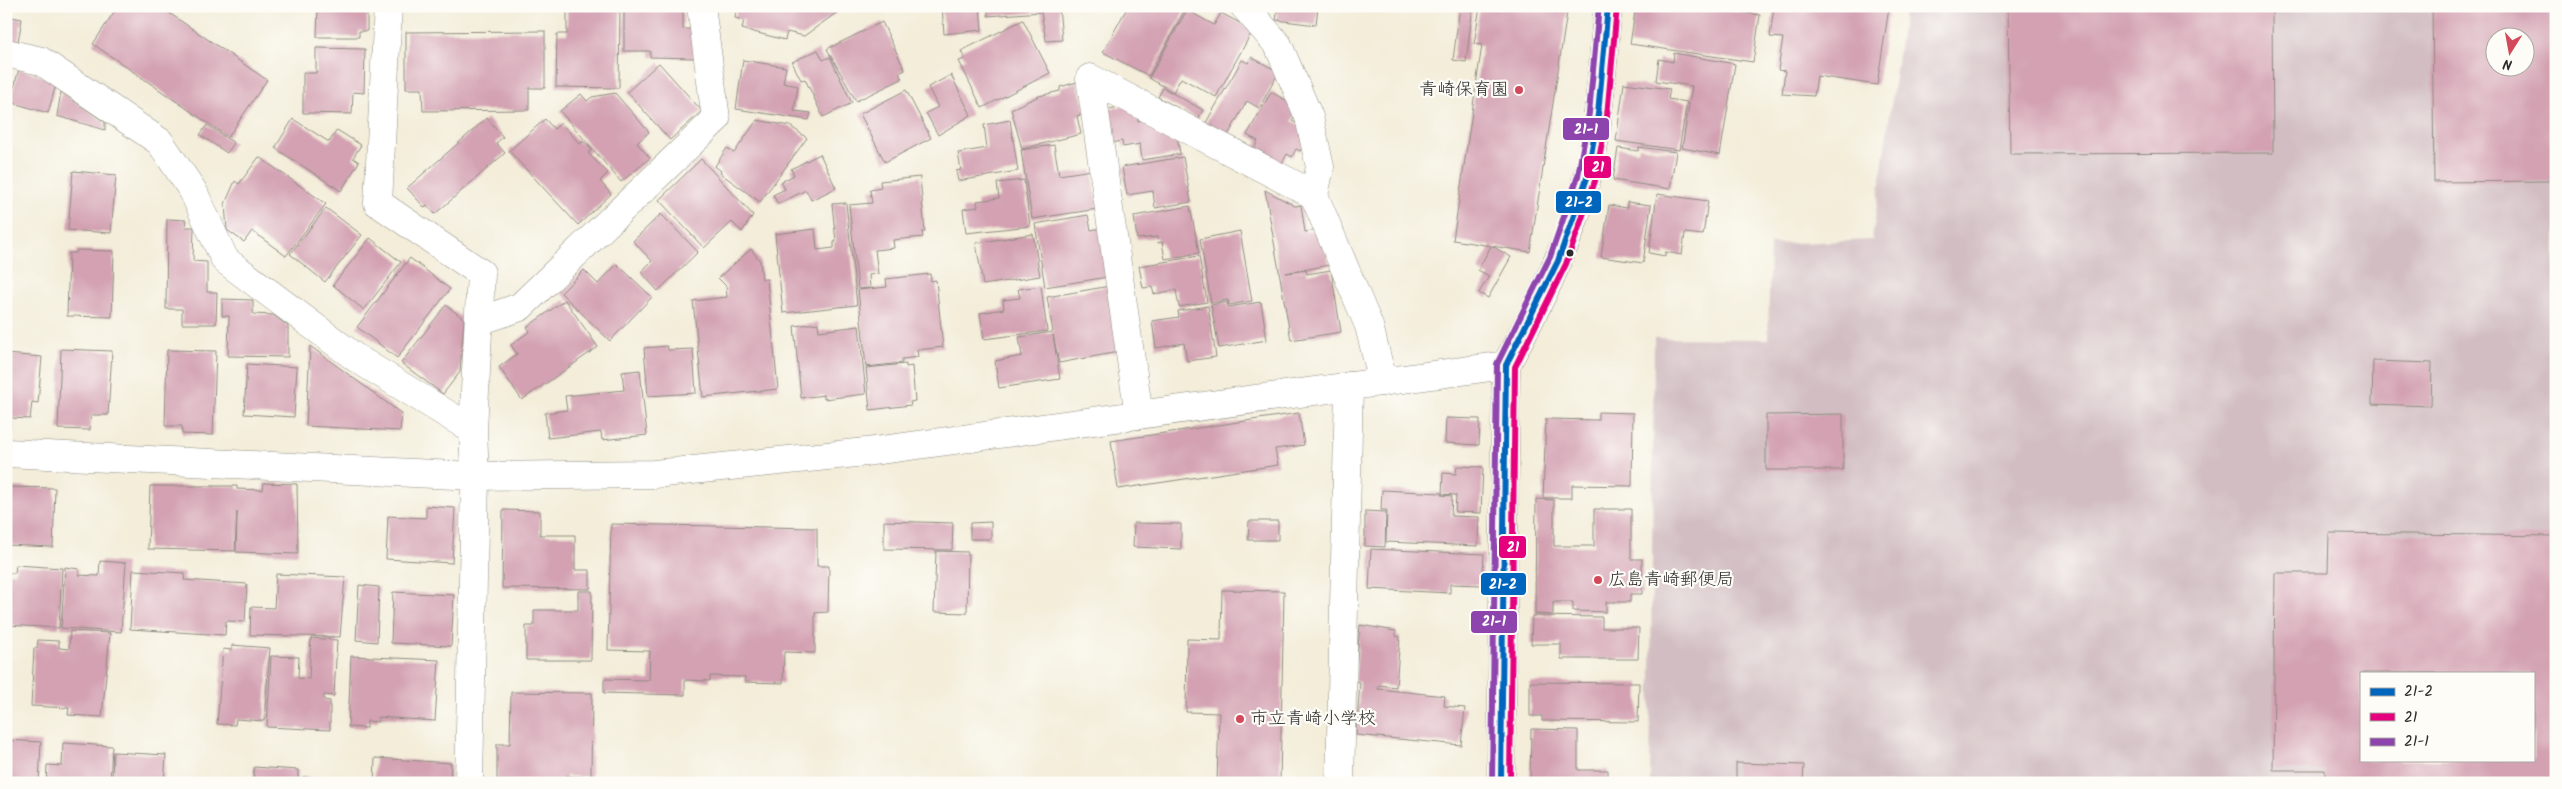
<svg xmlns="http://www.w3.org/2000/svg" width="2562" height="789" font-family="Kalam,'Klee One',sans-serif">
<rect width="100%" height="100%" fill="#fdfcf7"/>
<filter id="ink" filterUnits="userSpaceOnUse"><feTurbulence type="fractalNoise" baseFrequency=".02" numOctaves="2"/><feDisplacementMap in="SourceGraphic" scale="10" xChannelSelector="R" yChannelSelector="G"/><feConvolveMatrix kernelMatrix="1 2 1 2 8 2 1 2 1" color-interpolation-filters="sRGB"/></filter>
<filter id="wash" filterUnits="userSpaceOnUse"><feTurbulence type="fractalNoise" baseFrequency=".0096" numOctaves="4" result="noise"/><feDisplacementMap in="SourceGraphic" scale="20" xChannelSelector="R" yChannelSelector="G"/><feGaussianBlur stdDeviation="1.12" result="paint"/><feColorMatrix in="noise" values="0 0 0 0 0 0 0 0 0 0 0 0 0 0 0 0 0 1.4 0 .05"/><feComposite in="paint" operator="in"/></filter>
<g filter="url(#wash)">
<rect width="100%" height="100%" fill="#f3edd9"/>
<!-- industrial -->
<path fill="#d2bec2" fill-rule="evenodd" d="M1905 6H2556V783H1650L1654 338 1768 339 1770 244 1872 240ZM2494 38H2524V68H2494ZM2361 673H2533V760H2361Z"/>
<g id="blocks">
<!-- building -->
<path fill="#d3a1b2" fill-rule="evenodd" d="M118 6H159L267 80 228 137 93 44Z
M318 6H367V31H359V37H317Z
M567 6H620L619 88 556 87 557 34H567Z
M624 6H683V29H693L694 58 650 57V51H624Z
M737 6H836L839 11 804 36 787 32 785 40 742 29 744 20 735 18Z
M942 6H980L982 30 944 34Z
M988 6H1059L1062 40 1046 41 1041 12 988 16Z
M1128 6H1187L1149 76 1103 52Z
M1278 6H1318L1316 25 1276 20Z
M1460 6H1473L1466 62 1453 60Z
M1480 6H1568L1530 252 1492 246 1511 257 1488 298 1479 293 1489 276 1478 270 1491 246 1453 240 1482 45 1474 44Z
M1636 6H1703L1760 15 1753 62 1630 44Z
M1774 6H1875L1889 8 1877 85 1817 76 1814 96 1782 94 1785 71 1778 70 1783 38 1770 37Z
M2008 6H2272L2273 153 2010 154Z
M2432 6H2556V181L2434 182ZM2494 38H2524V68H2494Z
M1187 10 1214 25 1221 13 1253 30 1216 97 1181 78 1173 92 1149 78Z
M6 16 22 19 18 42 6 40Z
M1023 20 1050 73 982 108 959 61 965 59 961 51Z
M882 22 905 70 899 73 902 79 856 101 827 49Z
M545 31V88H529V110L423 111 422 89H406V32Z
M316 48 365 49 364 93 353 92 352 114 303 113V73H316Z
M818 50 823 60 830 57 852 103 823 117 805 79 801 80 792 62Z
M1674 53 1735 64 1720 155 1682 148 1692 86 1656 81 1659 59 1673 62Z
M1251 57 1279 72 1259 108 1247 101 1226 139 1204 126 1242 60 1248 63Z
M743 60 786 67 783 83 798 86 794 111 811 113 809 120 736 109Z
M659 63 702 111 670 140 627 92Z
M19 69 57 81 48 113 10 102Z
M951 75 971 115 938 135 926 113 938 107 928 87Z
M1077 82 1086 113 1077 116 1081 134 1022 149 1011 109 1039 96 1060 91V87Z
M1624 83 1670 89 1668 99 1687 102 1679 150 1616 141Z
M1163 88 1203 110 1198 119 1158 97Z
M906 90 931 138 885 162 860 114Z
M61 92 105 122V130L57 116Z
M1271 92 1293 104 1297 113 1292 121 1307 129 1309 135 1300 151 1296 149 1292 157 1287 154 1281 165 1254 149 1258 141 1247 135Z
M615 93 649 132 637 143 650 158 621 182 560 111 581 94 587 101 592 97Z
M1135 104 1138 121 1149 119 1161 123 1163 132 1176 130 1180 154 1142 160 1140 144 1123 147 1122 141 1111 143 1105 110Z
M487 118 503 137 496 143 505 153 435 214 427 205 425 208 407 188Z
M293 119 329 142 337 130 361 145 353 158 359 162 341 191 275 148Z
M545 119 554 129 561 123 580 144 583 141 592 150 588 153 608 173 600 181 611 194 578 225 509 151Z
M757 120 790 126 807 138 760 202 720 173 721 171 715 166 727 148 734 153Z
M1010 120 1018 171 958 181 956 171 961 170 958 153 987 148 984 125Z
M207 125 234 143 227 153 200 135Z
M1054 145 1059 175 1092 170 1098 209 1032 219 1021 150Z
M1639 147 1676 152 1670 189 1613 180 1618 148 1638 151Z
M820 154 836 188 811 200 806 190 778 204 773 195 785 189 781 182 794 175 791 169Z
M259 157 326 204 286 256 252 231 244 242 227 230 225 204 235 181 239 184Z
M1183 157 1191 202 1155 208 1153 191 1127 195 1122 167Z
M701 159 753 215 742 232 732 222 704 248 659 200Z
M73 171 116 175 111 233 68 230Z
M920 177 925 232H922L923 237 893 240 894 248 875 250 878 274 869 275 870 288 858 289 849 205 872 203 870 190 881 188 880 181Z
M1024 180 1030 226 966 233 963 209 978 207 977 201 999 198 997 183Z
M1265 190 1295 206 1301 205 1305 232 1318 230 1330 265 1286 273 1306 270 1307 274 1331 270 1341 332 1291 340Z
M1657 194 1708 201 1703 235 1685 233 1682 255 1665 252V256L1649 253Z
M1627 202 1651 205 1643 263 1601 257 1609 205 1627 208Z
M846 203 857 305 783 313 775 234 815 229 817 250 834 248V242H836L832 204Z
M1190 206 1199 253 1165 259 1162 242 1158 243 1157 237 1137 239 1134 216Z
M326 208 362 235 325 282 290 254Z
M661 214 698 252 658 291 641 272 652 261 633 241Z
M1088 215 1091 230 1101 228 1108 277 1045 287 1035 224Z
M167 219 186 220 185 227H194L193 261 207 262V292H217L216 324H182V309H166Z
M1240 231 1252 301 1229 305 1228 300 1211 303 1200 239Z
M1033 234 1040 276 983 285 976 243Z
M370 238 401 262 364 310 333 285Z
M751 249 760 261 762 279H767L778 389 703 397 693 301 727 297 726 286 718 278Z
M77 250 114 251 112 317 67 316 69 253H76Z
M1199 256 1207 302 1179 307 1176 290 1154 294 1152 287 1143 288 1139 266Z
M410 258 450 289 397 358 357 327Z
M617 264 652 297 610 341 561 293 584 270 598 284Z
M930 274 931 281 936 280 943 347 917 350 918 357 902 359V363L866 367 858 290 887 287 886 279Z
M1041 286 1047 331 984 339 980 313 1004 309 1003 300 1020 298 1018 289Z
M1110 286 1124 351 1059 363 1053 335 1060 379 999 388 995 361 1022 356 1019 337 1053 332 1047 297Z
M222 299 253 300V314L273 315 288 326V357L228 356 229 316H222Z
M565 300 598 347 522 400 499 367 517 354 511 345 530 331 527 327Z
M1227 302 1228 307 1261 302 1267 340 1219 348 1211 305Z
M446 305 464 319 460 372 443 394 401 363Z
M1208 306 1216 357 1187 361 1184 343 1156 348 1152 321 1179 317 1178 311Z
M818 323 819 331 859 326 866 394 824 399V395L801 398 794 326Z
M310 346 402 414 400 431 306 426Z
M667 346 668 350 693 349 696 393 648 396 644 348Z
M61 349 112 351 108 415H91L90 430 58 429Z
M167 350 216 351 213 435 182 434V426H165Z
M6 354 42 357 38 403 32 402 30 419 11 418 10 429H6Z
M2373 361 2432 363 2431 406 2372 404Z
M247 364 297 367 294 417 244 414Z
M906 364V367L912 366 915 401 910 402 911 405 870 410 866 368Z
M640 370 647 435 602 440 601 432 548 438 545 413 567 410 565 396 624 390 622 372Z
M1598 412 1633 413 1632 486 1572 485V498H1543L1546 419 1598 420Z
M1299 413 1304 445 1275 449 1278 465 1118 489 1111 441Z
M1843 414V470H1766V415Z
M1446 418 1480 419 1479 445 1445 443Z
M1457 466 1483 467 1481 513 1455 512 1456 495 1442 494 1443 473 1456 474Z
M264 483 297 484 298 554 236 552 237 512 235 551 148 549 150 486H237V489L263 490Z
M6 487 55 488 53 547 6 545Z
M1382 490 1441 493V495L1452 496 1451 516 1479 517 1478 546 1386 542 1387 510H1381Z
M1536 499 1554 500V546H1594V509H1631V559H1642V594H1630V602H1606V612L1573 611V602H1553V615L1535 614Z
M426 506 455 508 452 563 386 559 388 516 426 518Z
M503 510 540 511V535H575V570H590V589L502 588Z
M1365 511 1386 512 1385 547 1365 546Z
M884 521 953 523 952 550 884 549Z
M1249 521H1278V540H1248Z
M991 522V539H970V523Z
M1134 523 1181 524V549L1133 547Z
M611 524 817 528V566H829L828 612 815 613V653L784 652 783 683 745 682V677L710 676V681L685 680V695L604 693V679L649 680 650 651 608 650Z
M2329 533 2556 536V783H2325V770H2273L2275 573H2328ZM2361 673H2533V760H2361Z
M1371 549 1484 554 1482 585 1450 584V593L1369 589Z
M936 551 968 552 967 613 934 612Z
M100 561 126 563 121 632 61 628 65 567 79 569V575L99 576Z
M16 565 62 568 59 628 6 625V573H15Z
M133 570 185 573 184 580 247 584 245 622 226 621 225 635 130 629Z
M276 574 345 577 340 637 250 635 251 607 274 608Z
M359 585 379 587 377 642 356 640Z
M1222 590 1284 591 1280 783H1217L1219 713 1186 712 1187 639 1221 640Z
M578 591H592L591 660H526V626H534V610H578Z
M393 592 454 595 451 646 391 643Z
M1532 616 1602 617V628H1639L1638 659H1561V644H1531Z
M1360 625 1396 631V636L1400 637 1396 687 1379 685 1378 689 1445 696 1444 706 1465 708 1461 745 1356 735 1360 682 1355 681Z
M70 631 110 633 102 717 68 715 69 708 31 706 34 648H37L38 640 59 641V648L69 649Z
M311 638 337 640 334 696 324 695V700L330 701V730L267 727 271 656 299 657 298 678 309 679Z
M232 645 270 648 264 721 236 719 235 725 217 724 223 649 232 650Z
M351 656 439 660 435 721 378 717V722L367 721V728L348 727Z
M1530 682 1639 683 1638 722 1542 721V716H1530Z
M511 692 592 693 591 777 566 776V782L497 781V744H510Z
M1531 729 1578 730V770H1608V783H1530Z
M6 740 41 742 39 783H6Z
M63 743 112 746 110 783H46L47 765 62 766Z
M113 752 166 755 164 783H112Z
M375 758 451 763 450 783H374Z
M1736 763 1804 765 1803 783H1736Z
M254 767 298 770V783H253Z
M302 777 364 780V783H302Z"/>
</g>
</g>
<g filter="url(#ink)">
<use href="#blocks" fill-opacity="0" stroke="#8f8c82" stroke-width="1"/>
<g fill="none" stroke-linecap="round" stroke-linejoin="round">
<!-- minor casing -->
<g stroke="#8f8c82" stroke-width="29">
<path id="minor" d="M388 6 378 203 481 273 473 430 475 476 469 783
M1244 6 1278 45 1309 117 1320 167 1314 195
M6 53 41 61 160 142 193 191 225 260 356 358 473 430
M1090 78 1314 195 1369 326 1383 382
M1090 78 1139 415
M479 321 520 307 716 119 701 6
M6 453 475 476
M1340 783 1349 386"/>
</g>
<!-- tertiary casing -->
<g stroke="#8f8c82" stroke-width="29">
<path id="tertiary" d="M475 476 654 474 866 452 1506 365
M1501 783 1506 365C1542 298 1579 226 1593 150 1601 103 1603 54 1608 6"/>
</g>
<!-- minor -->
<use href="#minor" stroke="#fff" stroke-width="28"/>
<!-- tertiary -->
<use href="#tertiary" stroke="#fff" stroke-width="28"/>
<!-- bus-1 casing -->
<g stroke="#fdfcf7" stroke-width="10">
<path id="bus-1" d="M1501 783 1506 365 1558 261 1587 178 1598 114 1608 6"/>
</g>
<!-- bus-2 casing -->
<g stroke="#fdfcf7" stroke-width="10">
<path id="bus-2" d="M1510 783 1515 367 1566 264 1595 181 1607 116 1617 7"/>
</g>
<!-- bus-3 casing -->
<g stroke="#fdfcf7" stroke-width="10">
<path id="bus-3" d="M1492 783 1497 364 1550 257 1578 176 1589 113 1599 6"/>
</g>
<!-- bus-1 -->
<use href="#bus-1" stroke="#0065bd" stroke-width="6"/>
<!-- bus-2 -->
<use href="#bus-2" stroke="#e5007d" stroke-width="6"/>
<!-- bus-3 -->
<use href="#bus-3" stroke="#8e44ad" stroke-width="6"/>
</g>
</g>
<!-- markers -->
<g fill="#d1495b" stroke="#fdfcf7" stroke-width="2">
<circle cx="1519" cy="90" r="5"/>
<circle cx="1598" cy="580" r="5"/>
<circle cx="1240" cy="719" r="5"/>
</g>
<circle fill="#2b2b2b" stroke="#fdfcf7" stroke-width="2" cx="1570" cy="253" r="4.5"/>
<g text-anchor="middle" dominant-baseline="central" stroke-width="4.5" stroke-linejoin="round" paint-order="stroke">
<!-- poi labels -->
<g font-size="18" fill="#2b2b2b" stroke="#fdfcf7" text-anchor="start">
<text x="1509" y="90" text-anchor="end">青崎保育園</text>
<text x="1608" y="580">広島青崎郵便局</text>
<text x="1250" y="719">市立青崎小学校</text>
</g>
</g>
<g stroke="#fdfcf7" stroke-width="2">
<rect x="1562" y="117" width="48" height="24" rx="5" fill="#8e44ad"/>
<rect x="1583" y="155" width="29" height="24" rx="5" fill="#e5007d"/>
<rect x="1555" y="190" width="47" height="24" rx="5" fill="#0065bd"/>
<rect x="1498" y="535" width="29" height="24" rx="5" fill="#e5007d"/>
<rect x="1480" y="572" width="47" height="24" rx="5" fill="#0065bd"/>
<rect x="1470" y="610" width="48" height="24" rx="5" fill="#8e44ad"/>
</g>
<g font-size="14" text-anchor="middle" font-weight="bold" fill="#fff">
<text x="1586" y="134">21-1</text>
<text x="1598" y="172">21</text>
<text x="1579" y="207">21-2</text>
<text x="1513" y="552">21</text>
<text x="1503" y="589">21-2</text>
<text x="1494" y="626">21-1</text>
</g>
<!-- margin -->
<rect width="2562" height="789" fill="none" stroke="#fdfcf7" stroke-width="25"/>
<!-- legend -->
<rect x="2360" y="672" width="175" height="90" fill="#fdfcf7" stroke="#a9a8a5"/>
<rect x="2370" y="688" width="25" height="8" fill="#0065bd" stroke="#a9a8a5"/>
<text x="2404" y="696" font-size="15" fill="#2b2b2b">21-2</text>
<rect x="2370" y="713" width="25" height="8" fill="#e5007d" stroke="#a9a8a5"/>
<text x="2404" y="722" font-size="15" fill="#2b2b2b">21</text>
<rect x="2370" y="738" width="25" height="8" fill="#8e44ad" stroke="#a9a8a5"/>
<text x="2404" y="746" font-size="15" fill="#2b2b2b">21-1</text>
<!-- north arrow -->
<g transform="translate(2510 52) rotate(191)"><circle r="24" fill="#fdfcf7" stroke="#a9a8a5"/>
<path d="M0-4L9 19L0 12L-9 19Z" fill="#d1495b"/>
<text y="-8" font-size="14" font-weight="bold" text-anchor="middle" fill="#2b2b2b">N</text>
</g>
</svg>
